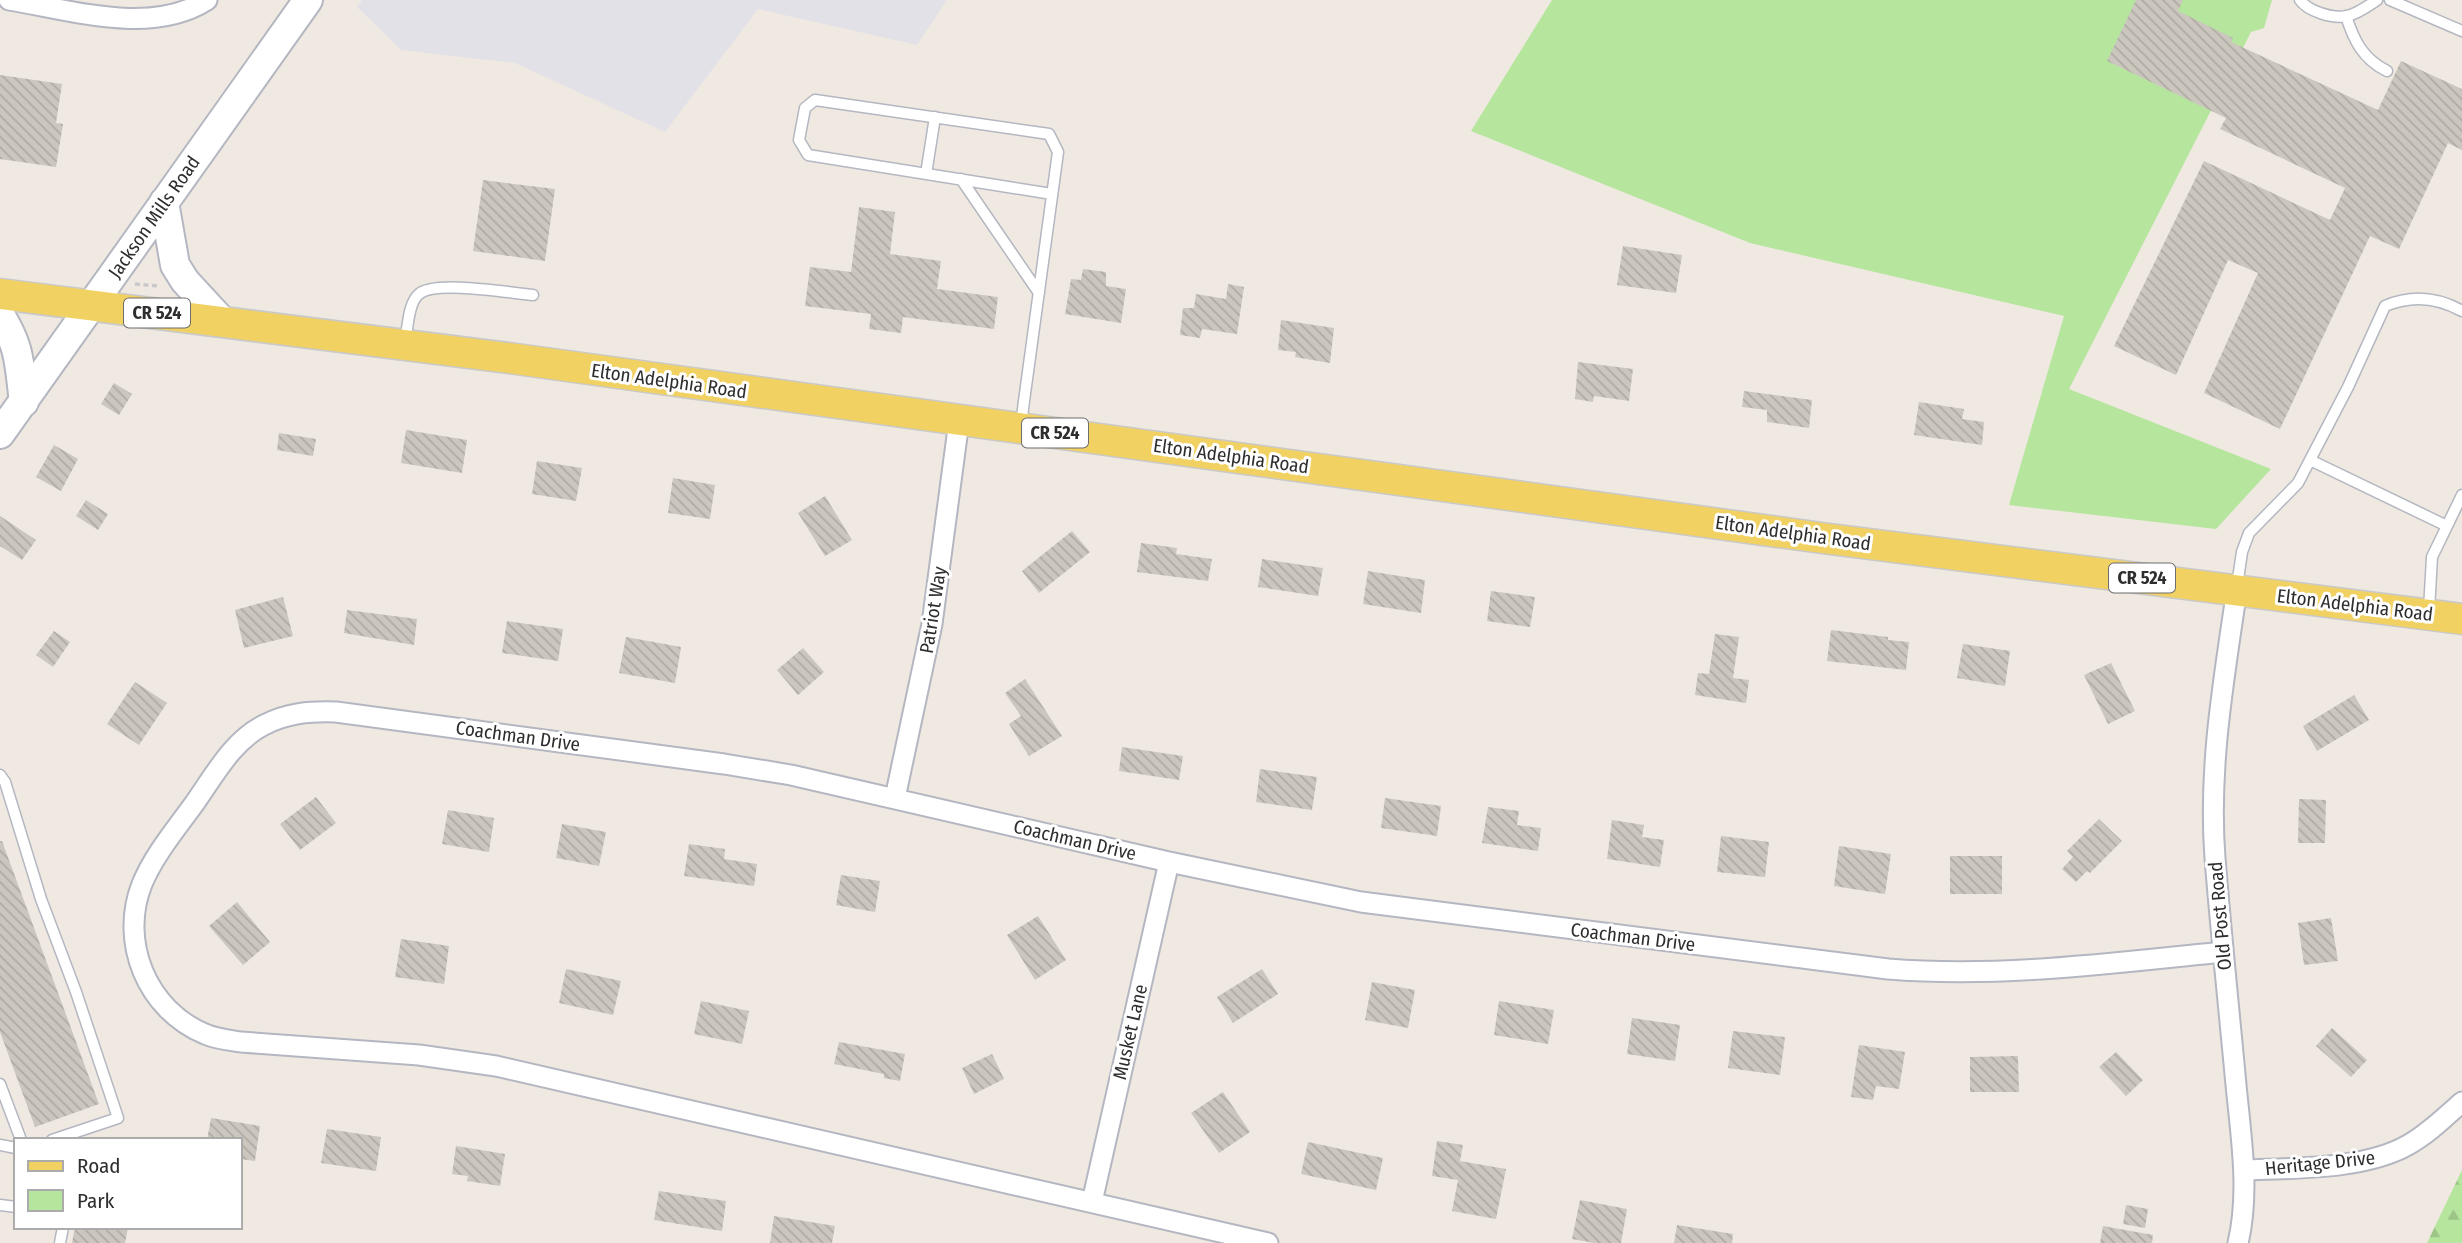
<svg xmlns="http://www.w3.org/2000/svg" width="2462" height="1243" font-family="'Fira Sans Condensed',sans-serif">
<defs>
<pattern id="forest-firs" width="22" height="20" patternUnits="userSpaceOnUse" patternTransform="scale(1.75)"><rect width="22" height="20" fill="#b6e59e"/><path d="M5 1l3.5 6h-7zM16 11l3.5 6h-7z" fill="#9dc588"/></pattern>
<pattern id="building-back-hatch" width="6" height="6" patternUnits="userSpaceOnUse" patternTransform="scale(1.75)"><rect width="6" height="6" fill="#cbc7bf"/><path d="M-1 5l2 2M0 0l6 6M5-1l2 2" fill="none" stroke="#afaba4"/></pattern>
</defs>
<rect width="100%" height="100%" fill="#efe9e1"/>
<!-- industrial -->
<path fill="#e3e1e8" d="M362 0H947L917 45 758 9 665 132 515 63 401 50 357 7Z"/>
<!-- forest -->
<path fill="url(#forest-firs)" d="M2462 1170V1243H2427Z"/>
<!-- park -->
<path fill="#b6e59e" d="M1552 0H2272L2264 28 2251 32 2069 389 2271 469 2216 529 2009 505 2064 316 1750 243 1471 131Z"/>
<!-- building -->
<path fill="url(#building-back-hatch)" d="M2136 0H2183L2178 11 2233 38 2231 42 2378 110 2401 61 2462 89V150L2448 143 2399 249 2370 236 2280 429 2204 393 2258 273 2228 260 2176 375 2114 346 2204 161 2330 220 2345 188 2220 129 2226 118 2107 61Z
M0 75 62 84 56 123 63 124 56 167 0 159Z
M483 180 555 189 545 261 473 251Z
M859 207 895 212 890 254 941 261 937 289 998 297 994 329 903 317 901 333 869 329 871 314 805 306 810 267 851 272Z
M1623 246 1682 255 1676 293 1617 285Z
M1083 269 1106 272V286L1126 289 1121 323 1065 314 1071 279 1081 280Z
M1228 284 1244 287 1237 334 1202 329 1200 338 1180 335 1183 308H1194L1196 294 1226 299Z
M1281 320 1334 328 1330 363 1295 357 1296 352 1278 350Z
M1578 362 1633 369 1629 401 1594 396 1593 402 1575 399Z
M114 383 132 394 119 415 101 404Z
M1744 391 1812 400 1809 428 1767 422V410L1742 407Z
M1919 402 1964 409 1962 419 1984 422 1982 445 1914 435Z
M406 430 467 440 462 473 401 463Z
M279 433 316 439 313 456 277 450Z
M54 445 78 459 61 491 36 477Z
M537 461 582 468 576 501 532 494Z
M673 478 715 485 710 519 668 513Z
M825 496 852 540 825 556 798 513Z
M86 500 108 514 98 530 76 516Z
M0 516 36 540 22 560 0 546Z
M1072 531 1090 552 1039 593 1022 571Z
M1141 543 1177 548 1176 554 1212 559 1208 581 1137 572Z
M1262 559 1323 568 1318 596 1258 587Z
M1368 571 1425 580 1421 613 1363 604Z
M1491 591 1535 597 1530 627 1487 621Z
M283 597 293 636 244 648 235 610Z
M347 610 417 619 414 645 344 633Z
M507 621 563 629 558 661 502 653Z
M1831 630 1888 637V640L1909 642 1906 670 1827 661Z
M54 631 70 642 53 667 36 655Z
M1715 634 1739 637 1733 678 1749 680 1746 703 1695 695 1698 673 1709 674Z
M626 637 681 647 675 683 619 673Z
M1963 644 2010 651 2005 686 1957 678Z
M803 648 824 672 798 695 777 670Z
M2111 663 2135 711 2108 724 2084 675Z
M1025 679 1062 736 1029 756 1009 724 1021 716 1005 693Z
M135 682 167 703 139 745 107 724Z
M2354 695 2369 720 2317 751 2303 726Z
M1122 747 1183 756 1179 780 1119 771Z
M1260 769 1317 777 1312 810 1256 802Z
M316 797 336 823 300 850 280 824Z
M1385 798 1441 806 1437 836 1381 828Z
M2299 799 2326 800 2325 843H2298Z
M1488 807 1519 811 1517 825 1541 828 1538 851 1482 843Z
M448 810 494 818 489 852 442 844Z
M2099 819 2122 841 2090 873 2087 871 2076 882 2062 869 2073 857 2067 851Z
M1612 820 1644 825 1642 837 1664 840 1660 867 1607 859Z
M562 824 606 832 599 866 556 858Z
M1721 836 1769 842 1765 877 1717 872Z
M0 841H2L99 1104 35 1127 0 1032Z
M689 844 725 849 724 859 757 864 754 886 684 876Z
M1839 846 1891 854 1885 894 1834 886Z
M1950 856H2002V894H1950Z
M841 875 880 881 875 912 836 905Z
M237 902 270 942 243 965 209 926Z
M1038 916 1066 960 1035 980 1007 935Z
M2331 918 2338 961 2304 965 2298 923Z
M401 939 449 946 444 984 395 977Z
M566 969 621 981 613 1015 559 1003Z
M1262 969 1278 994 1233 1023 1217 997Z
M1372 982 1415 990 1408 1028 1365 1020Z
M701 1001 749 1011 742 1044 694 1034Z
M1499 1001 1554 1010 1548 1044 1494 1035Z
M1632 1018 1680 1025 1675 1061 1627 1054Z
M2332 1028 2367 1060 2351 1077 2316 1046Z
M1733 1031 1785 1037 1780 1075 1728 1068Z
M839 1042 905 1054 900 1081 884 1078V1074L834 1064Z
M1859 1045 1905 1052 1899 1089 1876 1086 1873 1100 1851 1097Z
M2116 1052 2143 1080 2126 1096 2099 1067Z
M992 1054 1004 1079 974 1094 962 1068Z
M2018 1056 2019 1092H1970V1057Z
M1223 1092 1250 1132 1219 1153 1191 1113Z
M211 1118 260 1126 255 1161 240 1159V1140H207Z
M327 1129 381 1137 376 1171 321 1163Z
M1437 1141 1463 1145 1460 1161 1506 1169 1496 1219 1452 1211 1458 1180 1432 1176Z
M1308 1142 1383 1158 1376 1190 1301 1174Z
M456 1146 505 1154 500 1186 467 1181 468 1176 452 1174Z
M659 1191 726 1201 722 1231 654 1220Z
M1580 1200 1627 1209 1621 1243H1594L1572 1239Z
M2126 1205 2148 1209 2145 1228 2123 1224Z
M774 1216 835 1226 832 1243H770Z
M1677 1225 1733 1234 1732 1243H1674Z
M2103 1226 2153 1235 2152 1243H2100Z
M75 1227H128L125 1243H72Z"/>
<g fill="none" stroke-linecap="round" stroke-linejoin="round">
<!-- service casing -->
<g stroke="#b4b7c1" stroke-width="13">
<path id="service" d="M2300 0C2308 11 2332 19 2347 16 2357 14 2368 6 2377 0
M2390 0 2462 31
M2346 16C2354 41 2363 59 2387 71
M926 174 935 117
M961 179 1039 293
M405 341C408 328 408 303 419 294 435 280 510 293 533 295
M1021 425 1024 401 1058 152 1049 134 815 100 805 108 799 140 808 155 1052 194
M2310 460 2447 526
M2237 586 2242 552 2249 533 2298 483 2348 387 2385 306C2411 295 2437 297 2462 311
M2429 610 2432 557 2462 495
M0 775 5 782 41 899 76 992 118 1118 52 1140
M0 1084 21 1140
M0 1145 16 1148
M0 1205 16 1207
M60 1243 63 1227"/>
</g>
<!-- minor casing -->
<g stroke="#b4b7c1" stroke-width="23">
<path id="minor" d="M9 0C71 10 151 36 207 0
M2237 589C2224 678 2208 768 2215 858 2221 934 2229 1009 2236 1085 2241 1137 2250 1192 2238 1243
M895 798 932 624 959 421
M2244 1170C2293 1168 2364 1170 2408 1145 2428 1134 2445 1117 2462 1102
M1092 1202 1169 862
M1268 1243 496 1066 419 1055 241 1042C229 1040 216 1039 205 1034 147 1010 119 942 142 884 154 855 176 829 194 804 214 776 232 741 264 725 287 713 310 711 336 712L724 764 791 775 1169 862 1361 902 1888 969C2000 978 2112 963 2223 952"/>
</g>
<!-- secondary casing -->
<g stroke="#b4b7c1" stroke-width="32">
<path id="secondary" d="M164 202 175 265 185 281 222 321
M0 315C21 348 19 365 24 402
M0 434 308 0"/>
</g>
<!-- primary casing -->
<g stroke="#c9c9c9" stroke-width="33">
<path id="primary" d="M0 294 516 359 1822 538 2462 619"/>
</g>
<!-- path -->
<path stroke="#c9c9c9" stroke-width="3.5" stroke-dasharray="5 3.5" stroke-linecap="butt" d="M135 284 159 286"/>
<!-- service -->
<use href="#service" stroke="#fff" stroke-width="10"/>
<!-- minor -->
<use href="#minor" stroke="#fff" stroke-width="19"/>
<!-- secondary -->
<use href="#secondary" stroke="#fff" stroke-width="28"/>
<!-- primary -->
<use href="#primary" stroke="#f2d163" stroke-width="30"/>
</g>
<g text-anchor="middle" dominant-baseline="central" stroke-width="6" stroke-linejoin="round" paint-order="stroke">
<!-- shield labels -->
<g fill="#fff" stroke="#6d6d6d" stroke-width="2">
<rect x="124" y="298.5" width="66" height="29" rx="5"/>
<rect x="1022" y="418.5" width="66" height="29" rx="5"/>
<rect x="2109" y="563.5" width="66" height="29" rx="5"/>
</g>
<g font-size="18" font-weight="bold" fill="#2e2e2e">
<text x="157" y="313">CR 524</text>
<text x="1055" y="433">CR 524</text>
<text x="2142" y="578">CR 524</text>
</g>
<!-- street labels -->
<g font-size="19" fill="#2e2e2e" stroke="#fff">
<text transform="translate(154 217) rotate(-55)">Jackson Mills Road</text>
<text transform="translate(669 381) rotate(8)">Elton Adelphia Road</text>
<text transform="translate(1231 456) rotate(8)">Elton Adelphia Road</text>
<text transform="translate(1793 533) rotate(8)">Elton Adelphia Road</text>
<text transform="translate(2355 605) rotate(7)">Elton Adelphia Road</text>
<text transform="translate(933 610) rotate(-81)">Patriot Way</text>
<text transform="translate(518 736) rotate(8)">Coachman Drive</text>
<text transform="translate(1075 840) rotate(13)">Coachman Drive</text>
<text transform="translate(2220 916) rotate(-95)">Old Post Road</text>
<text transform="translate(1633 937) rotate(7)">Coachman Drive</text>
<text transform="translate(1130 1032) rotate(-77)">Musket Lane</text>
<text transform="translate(2320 1163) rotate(-6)">Heritage Drive</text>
</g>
</g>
<!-- legend -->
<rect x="14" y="1138" width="228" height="91" fill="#ffffff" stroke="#ababab" stroke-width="2"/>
<rect x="28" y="1161" width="35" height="10" fill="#f2d163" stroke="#ababab" stroke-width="2"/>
<text x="77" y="1173" font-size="21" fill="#2e2e2e">Road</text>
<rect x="28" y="1190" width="35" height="21" fill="#b6e59e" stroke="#ababab" stroke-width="2"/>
<text x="77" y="1208" font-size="21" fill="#2e2e2e">Park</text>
</svg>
